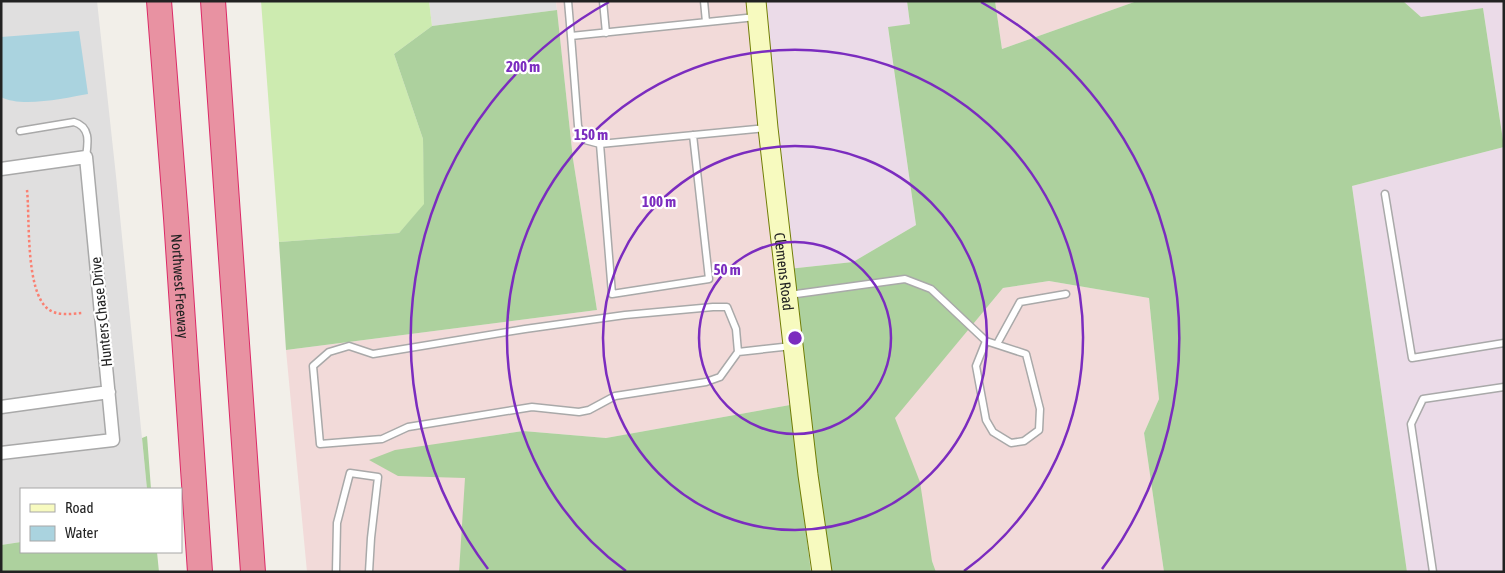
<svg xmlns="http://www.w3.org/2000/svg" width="1505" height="573" font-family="'Asap Condensed',sans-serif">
<rect width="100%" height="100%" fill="#f2efe9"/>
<!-- residential -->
<path fill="#e0dfdf" d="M1 1H97L116 176 147 489H21V542L1 545Z
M429 1H556L557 10 432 26Z"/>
<!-- commercial -->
<path fill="#f2dad9" d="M556 1H748L790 405 606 438 523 431 469 439 459 572H307L286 350 597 310 573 159Z
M995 1H1137L1002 49Z
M1049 281 1149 298 1159 399 1144 433 1164 572H936L932 561 894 418 1003 288Z"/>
<!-- industrial -->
<path fill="#ebdbe8" d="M760 1H907L910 24 888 28 916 225 853 262 788 269Z
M1403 1H1504V146L1483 8 1421 17Z
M1504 147V572H1407L1352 186Z"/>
<!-- grass -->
<path fill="#cdebb0" d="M261 1H429L432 26 394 54 423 139 425 204 399 233 279 242Z"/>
<!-- forest -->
<path fill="#add19e" d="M907 1H995L1002 49 1137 1H1403L1421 17 1483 8 1504 147 1352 186 1407 572H1164L1144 433 1159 399 1149 298 1049 281 1003 288 895 418 920 482 932 561 936 572H831L788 269 853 262 916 225 888 27 910 24Z
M557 10 573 159 597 310 286 350 279 242 399 233 424 204 423 139 394 54 432 26Z
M790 405 811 572H459L465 478 398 476 369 460 395 450 523 431 606 438Z
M147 436 151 489H147L142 438Z
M21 542V552H157L159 572H1V545Z"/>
<!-- water -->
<path fill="#aad3df" d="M79 31 88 94C66 98 21 108 1 97V37Z"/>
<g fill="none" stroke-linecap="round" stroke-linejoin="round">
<!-- lane casing -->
<g stroke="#a9a9a9" stroke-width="9">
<path id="lane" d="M568 1 571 36
M603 1 606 33
M704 1 706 22
M20 131 74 122C91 127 88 143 86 157
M693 135 709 279 612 294 600 144 767 128
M600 144 585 140 578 126 571 36 756 17
M1385 194 1412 358 1504 343
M789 295 905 279 931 289 986 341 1026 354 1040 409 1039 430 1024 441 1011 443 993 432 986 420 976 366 986 341
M997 344 1020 302 1066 294
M738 352 736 329 727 307H713L625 315 525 329 373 354 349 346 329 352 313 366 320 444 382 439 408 427 532 407 579 412 589 410 615 396 706 382 720 377 738 352 792 346
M336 572 337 523 350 473 378 477 371 538 369 572
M1433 572 1411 424 1423 399 1504 387"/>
</g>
<!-- street casing -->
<g stroke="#a9a9a9" stroke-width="15">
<path id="street" d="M1 169 86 157 113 440 1 453
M1 407 109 392"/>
</g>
<!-- secondary casing -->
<g stroke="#707d05" stroke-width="21">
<g id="secondary">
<path id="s1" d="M756 1 768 128 808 475 822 572"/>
</g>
</g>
<!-- highway casing -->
<g stroke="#dc2a67" stroke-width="26">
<g id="highway">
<path id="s2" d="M159 1 176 218 200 572"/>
<path d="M213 1 253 572"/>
</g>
</g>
<!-- path -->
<path stroke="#fa8072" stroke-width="2.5" stroke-dasharray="2.5 2.5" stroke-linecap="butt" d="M27 190C30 218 25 291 48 309 57 316 71 314 82 313"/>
<!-- lane -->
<use href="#lane" stroke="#fff" stroke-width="6"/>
<!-- street -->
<use href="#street" stroke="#fff" stroke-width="12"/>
<!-- secondary -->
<use href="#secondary" stroke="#f7fabf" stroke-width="19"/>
<!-- highway -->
<use href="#highway" stroke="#e892a2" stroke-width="24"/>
</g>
<!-- distance rings -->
<g fill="none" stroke="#7b2cbf" stroke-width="2.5">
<circle cx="795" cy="338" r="96"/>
<circle cx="795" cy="338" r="192"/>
<path d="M626 571A288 288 0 1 1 964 571"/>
<path d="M488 569A384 384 0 0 1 609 2M981 2A384 384 0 0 1 1102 569"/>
</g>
<g text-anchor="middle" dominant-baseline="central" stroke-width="4.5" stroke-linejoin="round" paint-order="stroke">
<!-- street labels -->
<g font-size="15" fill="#222" stroke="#fff">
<text stroke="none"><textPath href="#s1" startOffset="272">Clemens Road</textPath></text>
<text stroke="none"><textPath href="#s2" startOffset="286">Northwest Freeway</textPath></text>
<text transform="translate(101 312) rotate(-96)">Hunters Chase Drive</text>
</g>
</g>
<circle cx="795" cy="338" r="8" fill="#7b2cbf" stroke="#fff" stroke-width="2.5"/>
<g font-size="15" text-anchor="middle" font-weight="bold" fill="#7b2cbf" stroke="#fff" stroke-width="4.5" stroke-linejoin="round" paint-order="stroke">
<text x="523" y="72">200 m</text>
<text x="591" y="140">150 m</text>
<text x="659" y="207">100 m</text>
<text x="727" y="275">50 m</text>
</g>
<!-- border -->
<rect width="1505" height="573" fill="none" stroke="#222222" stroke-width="5"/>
<!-- legend -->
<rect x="20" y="488" width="162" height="65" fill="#ffffff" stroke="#a7a7a7"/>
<rect x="30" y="504" width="25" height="8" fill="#f7fabf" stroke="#a7a7a7"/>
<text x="65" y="513" font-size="15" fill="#222222">Road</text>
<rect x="30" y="526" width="25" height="15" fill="#aad3df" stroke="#a7a7a7"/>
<text x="65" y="538" font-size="15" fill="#222222">Water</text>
</svg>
